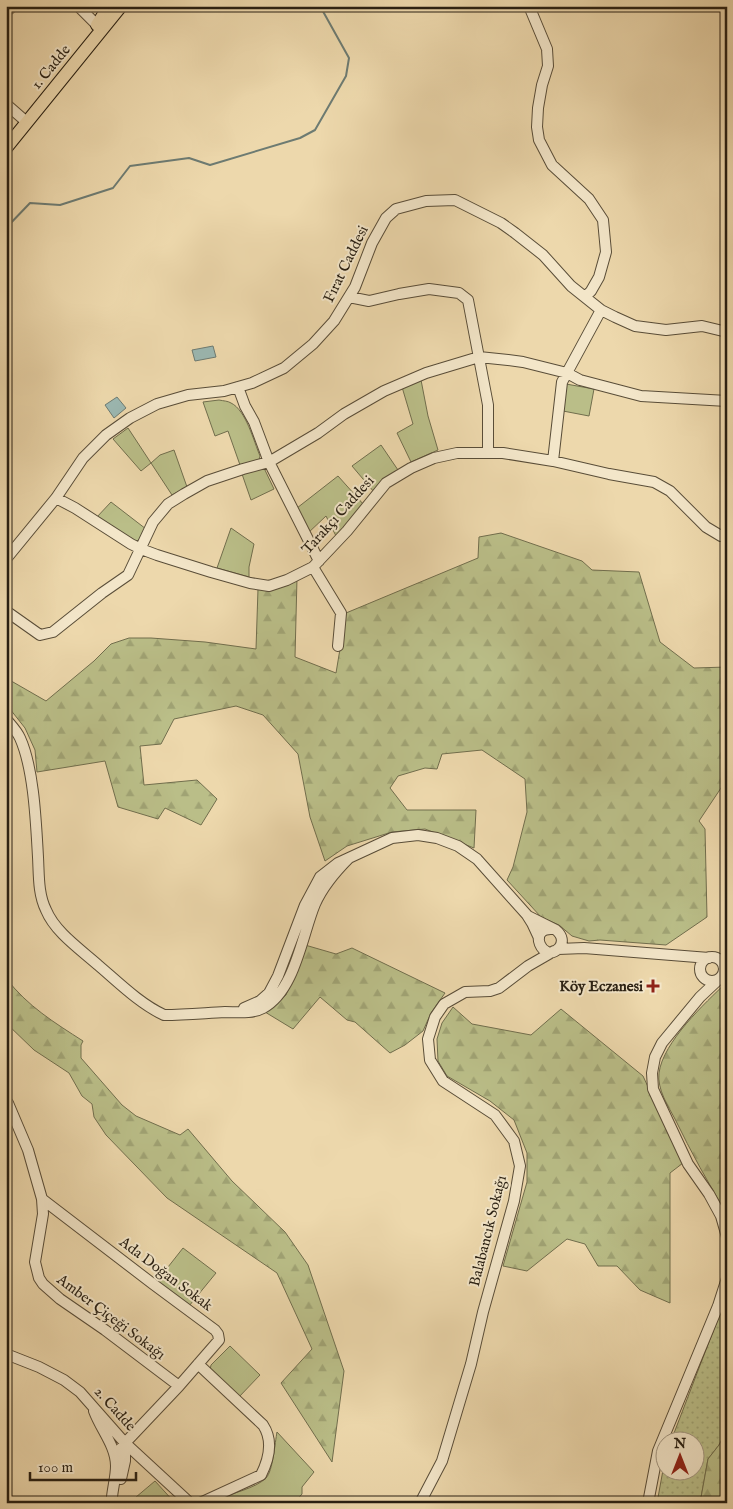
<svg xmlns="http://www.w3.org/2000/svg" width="733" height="1509" font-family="'IM FELL English',serif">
<defs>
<pattern id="grass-dots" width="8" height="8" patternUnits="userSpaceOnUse" patternTransform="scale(1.25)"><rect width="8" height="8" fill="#babe88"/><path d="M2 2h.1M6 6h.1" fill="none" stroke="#a0a374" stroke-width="1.8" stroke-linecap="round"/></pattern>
<pattern id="forest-firs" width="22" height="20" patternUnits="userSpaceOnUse" patternTransform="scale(1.25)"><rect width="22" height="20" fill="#babe88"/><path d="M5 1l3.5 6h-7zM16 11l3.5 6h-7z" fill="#a0a374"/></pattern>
</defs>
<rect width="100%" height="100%" fill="#edd8ac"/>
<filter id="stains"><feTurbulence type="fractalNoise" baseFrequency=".004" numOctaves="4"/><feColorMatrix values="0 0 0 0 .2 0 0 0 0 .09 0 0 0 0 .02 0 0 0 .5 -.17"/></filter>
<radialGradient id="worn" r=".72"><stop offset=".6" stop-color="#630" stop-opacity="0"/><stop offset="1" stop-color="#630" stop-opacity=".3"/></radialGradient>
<!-- grass -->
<path fill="url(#grass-dots)" stroke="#716e4d" d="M727 1295V1430L719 1445 708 1459 700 1503H657L665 1459 666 1472H696V1442L671 1441Z"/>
<!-- forest -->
<path fill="url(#forest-firs)" stroke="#716e4d" d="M501 533 582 561 592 570 639 572 660 642 694 668 727 667V779L699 821 705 829 707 917 666 945 600 940 589 941 572 936 559 925 541 917 507 880 513 867 527 812 525 779 482 750 442 754 437 769 425 768 398 776 390 788 407 810H476L474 848 425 829 392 832 347 846 325 861 310 817 298 754 263 715 236 706 174 719 161 744 140 746 144 785 197 780 217 799 201 825 165 808 158 819 118 807 105 761 37 772 35 750 25 728 6 704V678L46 701 94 661 111 644 129 638H151L205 642 256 649 258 589 277 588 297 578 295 657 336 673 346 613 478 558 479 537Z
M305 945 336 954 352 948 445 993 431 1013 423 1031 405 1045 390 1053 355 1022 347 1020 320 997 293 1029 265 1012 286 995Z
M6 978C27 1006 55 1023 83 1041L81 1045V1058L122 1105 136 1116 180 1135 188 1129 232 1181 285 1232 308 1265 344 1371 332 1462 281 1383 312 1349 277 1273 167 1198 106 1135 94 1117 92 1104 82 1096 69 1073 34 1050 6 1023Z
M727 982V1214C708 1183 691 1152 675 1119 668 1106 657 1089 659 1073 663 1042 705 1003 727 982Z
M453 1007 472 1024 531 1035 561 1009 643 1076 683 1163 670 1173V1303L640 1290 617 1266H598L585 1244 567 1239 527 1271 503 1266 527 1182V1153L514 1120 490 1101 447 1076 438 1061 437 1039 442 1023Z
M727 1430V1503H700L708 1459 719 1445Z"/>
<!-- garden -->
<path fill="#babe88" stroke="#716e4d" d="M421 380 428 416 438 450 411 462 397 433 413 424 402 387Z
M566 384 594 389 589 416 563 411Z
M219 400C224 401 228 401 231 403 246 410 254 442 260 456L259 460 240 465 228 431 215 436 203 402Z
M128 428 151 463 160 455 174 450 187 487 172 495 151 463 141 471 113 439Z
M381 445 398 470 374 492 352 466Z
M264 468 274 489 251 500 242 474Z
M338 476 364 505 336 536 326 516 307 534 297 508Z
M111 502 146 529 139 540 136 541 96 518Z
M231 528 254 544 249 567V577L217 568Z
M183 1248 216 1273 189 1306 157 1281Z
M230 1346 260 1375 238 1398 210 1370 211 1365Z
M277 1432 314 1472 302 1487V1494L294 1503H214L218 1498C231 1494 256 1488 266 1478 273 1471 275 1442 277 1432Z
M155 1481 175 1503H129Z"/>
<!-- water -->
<path fill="#9bb8b2" stroke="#6d7b72" d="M213 346 216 357 195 361 192 350Z
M117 397 126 408 114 418 105 405Z"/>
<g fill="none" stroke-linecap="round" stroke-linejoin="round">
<!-- stream -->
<path stroke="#6d7b72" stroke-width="2" d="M6 228 30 203 60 205 113 188 130 166 189 158 210 165 300 138 315 130 346 76 349 58 320 6"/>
<!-- minor casing -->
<g stroke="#594d38" stroke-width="12">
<path id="minor" d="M78 6 97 25
M529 6 547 49 548 66 542 85 538 108 537 127 539 140 552 165 589 199 603 220 606 252 599 277 591 291 585 297
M6 12 13 6
M6 104 22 118
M349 297 369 301 399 294 429 289 459 293 468 300 488 405V453
M238 387 245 406 254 422 269 462 319 561
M553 461 562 382 601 310
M56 498 75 508 131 544 141 549 157 555 211 572 250 583 269 586 287 580 313 567 347 531 386 483 411 468 434 458 457 453H503L553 461 609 474 654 482 670 491 706 527 721 536H727
M6 559 56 498 83 458 106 435 130 418 157 404 188 395 224 391 252 383 284 368 313 344 334 321 355 287 372 243 386 218 396 209 426 201 455 200 501 223 515 233 543 255 571 286 601 310 615 317 635 326 666 330 702 326 727 332
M313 567 341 613 338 646
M6 611 40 635 53 632 102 593 128 575 153 522 168 504 184 494 207 481 243 469 269 462 318 433 344 414 384 391 426 373 479 357 508 360 523 362 567 373 580 380 641 396 727 401
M6 719C11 725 17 731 20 738 34 769 36 823 38 857 39 875 38 894 46 910 55 932 80 949 98 965 118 982 140 1004 164 1015 185 1015 205 1013 225 1012 237 1012 252 1014 263 1008 295 991 302 935 315 904 323 886 335 872 349 858
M528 916 556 930C562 935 564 942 559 948 543 965 526 927 553 929
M558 949 584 948 709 958
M700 969a12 12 0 1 1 24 0a12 12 0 1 1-24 0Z
M717 981 700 997 662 1043 655 1057 652 1073 653 1089 688 1164 709 1194 721 1216 727 1237
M244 1008 260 1001 269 993 278 976 305 905 320 877 338 863 392 838 418 835 437 838 458 846 477 859 527 915 532 923 539 938
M8 1103 28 1150 42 1199 43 1214 35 1262 39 1278 43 1284 60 1299 105 1330 179 1386
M42 1199 153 1284 215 1330 218 1334 219 1340 179 1386 125 1443 115 1456
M6 1354 39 1367 64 1380 80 1392 125 1443 190 1503
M198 1364 263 1425C273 1440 269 1459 261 1475L200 1503
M94 1411C101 1430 116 1446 116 1466 116 1476 113 1487 112 1497
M121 1479 125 1461V1443
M420 1503 442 1461 471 1364 483 1312 514 1201 520 1166 514 1141 495 1115 443 1081 430 1060 428 1039 435 1017 444 1004 465 992 490 991 499 988 528 966 554 951
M648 1503 658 1451 718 1306 727 1278"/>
</g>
<!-- major casing -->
<g stroke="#281f12" stroke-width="14">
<path id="major" d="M97 25 109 6
M6 148 121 6"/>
</g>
<!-- minor -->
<use href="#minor" stroke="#f3e6c9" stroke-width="10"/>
<!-- major -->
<use href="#major" stroke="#edd8ac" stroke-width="12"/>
</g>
<!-- markers -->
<path fill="#8f2418" stroke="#f3e6c9" stroke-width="2" d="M650.5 978.5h5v5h5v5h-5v5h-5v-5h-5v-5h5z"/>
<g text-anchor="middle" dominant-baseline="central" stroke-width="4" stroke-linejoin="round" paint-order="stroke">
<!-- street labels -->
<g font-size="15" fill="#281f12" stroke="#f3e6c9">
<text transform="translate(51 67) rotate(-51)">1. Cadde</text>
<text transform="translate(346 264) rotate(-64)">Fırat Caddesi</text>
<text transform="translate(338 515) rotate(-48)">Tarakçı Caddesi</text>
<text transform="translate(488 1231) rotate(-76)">Balabancık Sokağı</text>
<text transform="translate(166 1274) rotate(37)">Ada Doğan Sokak</text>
<text transform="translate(111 1317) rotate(37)">Amber Çiçeği Sokağı</text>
<text transform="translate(115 1409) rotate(48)">2. Cadde</text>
</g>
<!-- poi labels -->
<g font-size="15" font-weight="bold" fill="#281f12" stroke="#f3e6c9" text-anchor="end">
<text x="643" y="986">Köy Eczanesi</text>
</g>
</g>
<!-- margin -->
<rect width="733" height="1509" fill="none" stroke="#edd8ac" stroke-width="25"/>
<rect x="8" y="8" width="718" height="1494" fill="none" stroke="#281f12" stroke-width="2.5"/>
<rect x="12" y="12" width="708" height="1484" fill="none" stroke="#281f12"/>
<!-- north arrow -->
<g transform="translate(680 1456)"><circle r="24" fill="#f3e6c9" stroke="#a29680"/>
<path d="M0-4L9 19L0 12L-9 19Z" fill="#8f2418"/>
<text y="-8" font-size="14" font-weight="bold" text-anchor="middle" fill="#281f12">N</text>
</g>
<!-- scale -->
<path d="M30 1472v8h106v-8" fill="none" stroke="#281f12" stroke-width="2.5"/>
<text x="38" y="1472" font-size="15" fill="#281f12" stroke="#f3e6c9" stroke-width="4" paint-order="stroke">100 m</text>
<rect width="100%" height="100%" filter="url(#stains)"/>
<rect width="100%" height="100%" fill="url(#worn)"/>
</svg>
